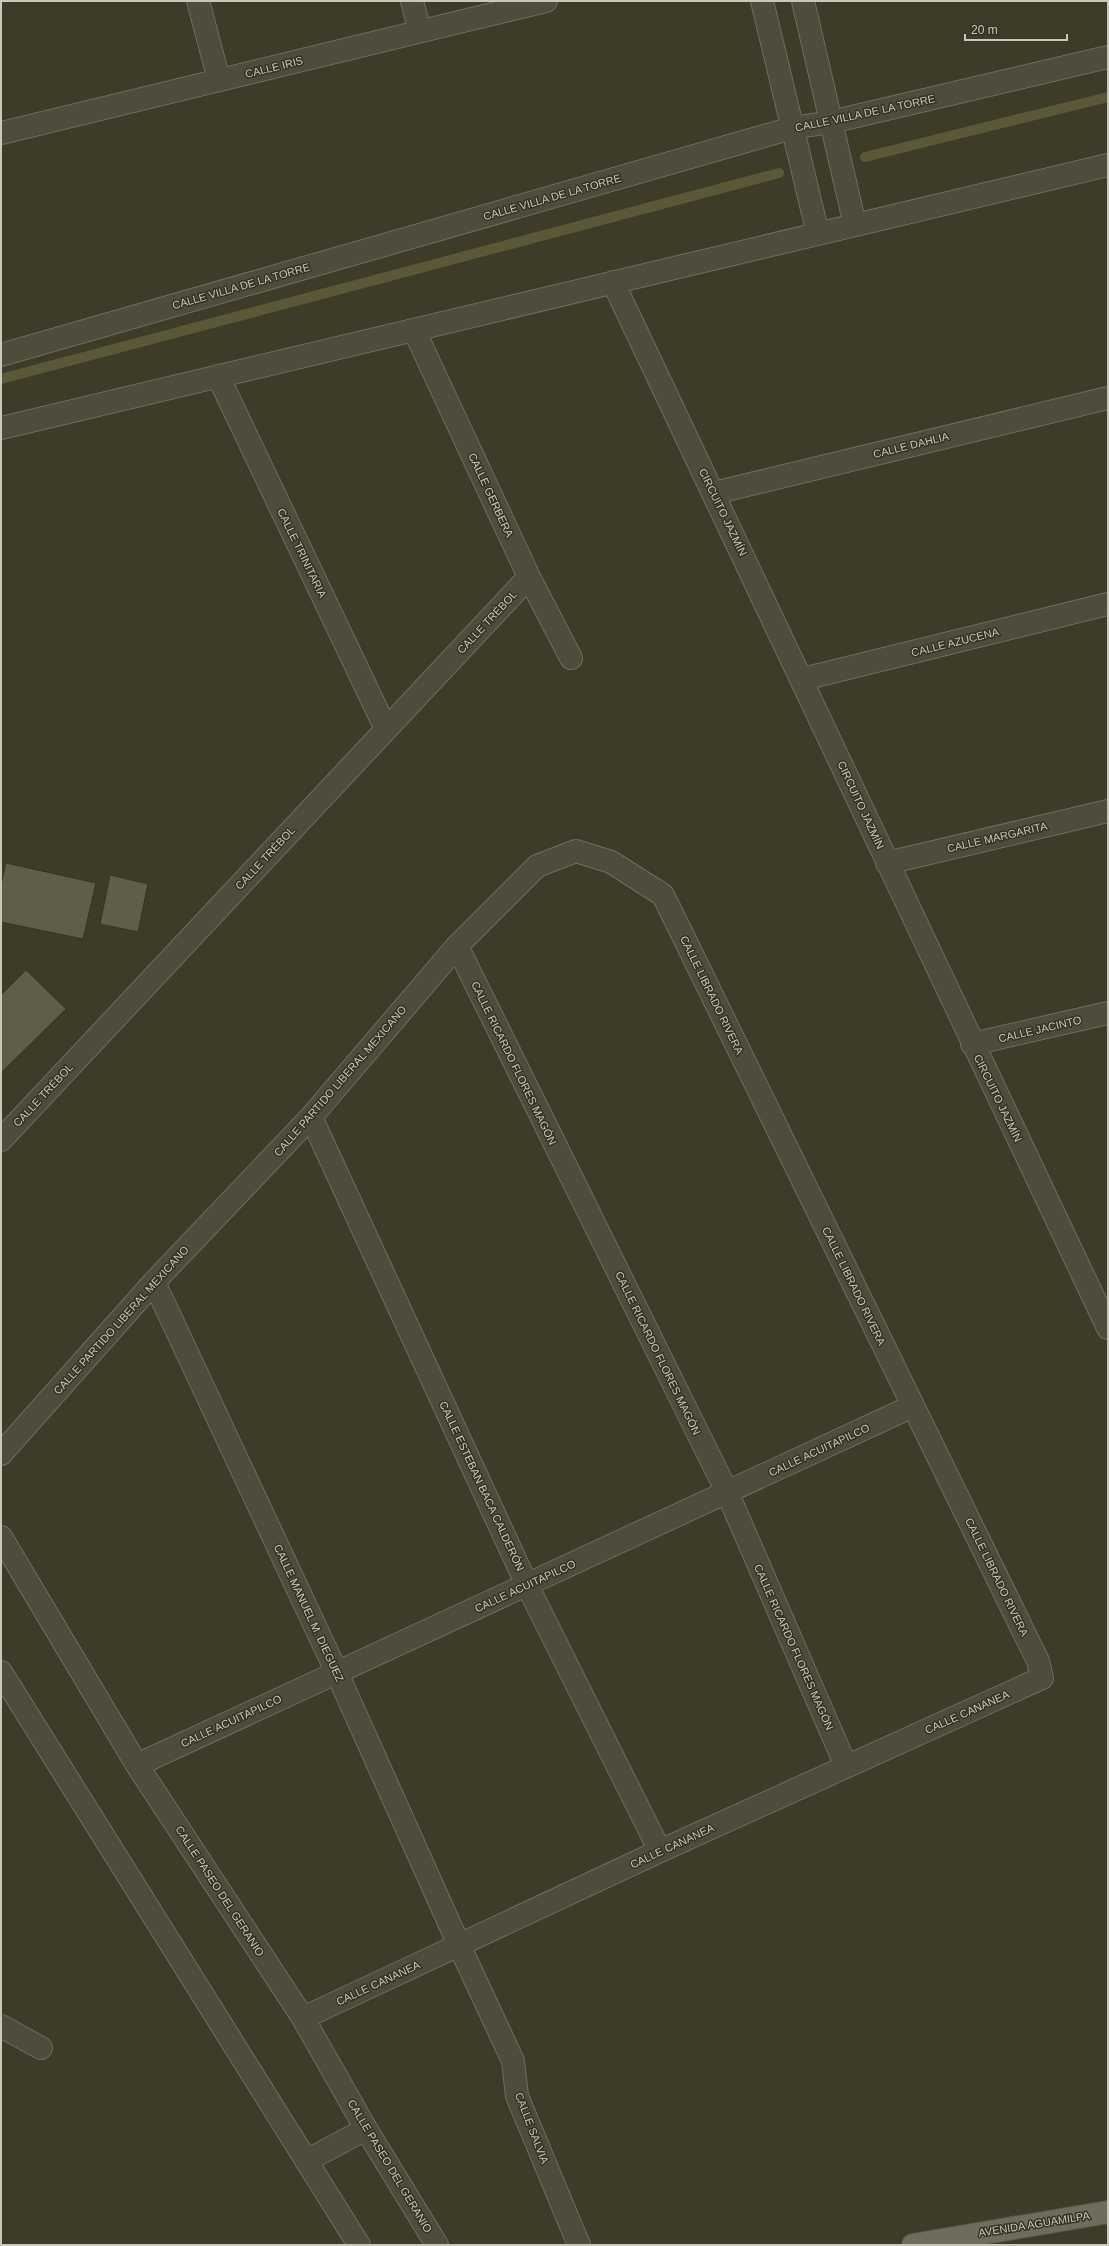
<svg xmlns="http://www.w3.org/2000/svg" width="1109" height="2246" font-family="Helvetica,sans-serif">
<rect width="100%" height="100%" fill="#3e3c29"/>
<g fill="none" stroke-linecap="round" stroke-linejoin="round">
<!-- stream -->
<path stroke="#5a5837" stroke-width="10" d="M865 157 1108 97
M1 379 779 173"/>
</g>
<!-- building -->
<path fill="#605e48" stroke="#363423" d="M6 863 96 883 83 939 1 922V885Z
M110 875 148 884 138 932 100 924Z
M26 970 66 1009 1 1073V995Z"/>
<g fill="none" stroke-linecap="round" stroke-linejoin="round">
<!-- minor casing -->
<g stroke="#6f6d5d" stroke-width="24">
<path id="minor" d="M198 1 219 80
M412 1 420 31
M762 1 818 234
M803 1 855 225
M1 133 546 1
M613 282 1108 1328
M414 330 529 577 571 658
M1 355 792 128 831 122 1108 57
M218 376 386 729
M1 428 1108 165
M714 493 1108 398
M803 679 1108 604
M887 863 1108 811
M457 946 727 1492 846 1766
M972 1044 1108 1013
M311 1117 527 1585 660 1851
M1 1140 529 577
M154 1282 337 1673 459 1945 513 2061 517 2096 579 2245
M1 1454 154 1282 311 1117 457 946 537 866 576 851 611 862 663 895 1038 1661 1042 1678 660 1851 303 2018
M1 1537 137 1765 303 2018 366 2129 437 2245
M1 1672 359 2245
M137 1765 913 1406
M1 2026 41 2048
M306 2161 366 2129"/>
</g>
<!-- major casing -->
<g stroke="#5b5949" stroke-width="24">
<path id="major" d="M913 2245 1108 2212"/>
</g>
<!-- minor -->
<use href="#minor" stroke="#4e4d3c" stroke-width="22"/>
<!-- major -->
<use href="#major" stroke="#6e6c5b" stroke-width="22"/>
</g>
<g text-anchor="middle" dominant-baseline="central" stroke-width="3" stroke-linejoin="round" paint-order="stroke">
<!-- street labels -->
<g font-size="11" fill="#c9c8b9" stroke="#343221">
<text transform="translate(274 67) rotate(-14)">CALLE IRIS</text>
<text transform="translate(865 113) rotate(-12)">CALLE VILLA DE LA TORRE</text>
<text transform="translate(552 197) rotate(-16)">CALLE VILLA DE LA TORRE</text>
<text transform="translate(241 286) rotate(-16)">CALLE VILLA DE LA TORRE</text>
<text transform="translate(911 445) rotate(-14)">CALLE DAHLIA</text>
<text transform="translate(491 495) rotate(65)">CALLE GERBERA</text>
<text transform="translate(723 512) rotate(64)">CIRCUITO JAZMÍN</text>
<text transform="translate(302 553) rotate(64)">CALLE TRINITARIA</text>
<text transform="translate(487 622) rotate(-47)">CALLE TRÉBOL</text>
<text transform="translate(955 642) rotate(-14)">CALLE AZUCENA</text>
<text transform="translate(861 805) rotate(65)">CIRCUITO JAZMÍN</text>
<text transform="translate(997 837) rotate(-13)">CALLE MARGARITA</text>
<text transform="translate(265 858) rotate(-47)">CALLE TRÉBOL</text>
<text transform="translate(712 995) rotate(64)">CALLE LIBRADO RIVERA</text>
<text transform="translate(1040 1029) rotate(-13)">CALLE JACINTO</text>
<text transform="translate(514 1063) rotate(64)">CALLE RICARDO FLORES MAGÓN</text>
<text transform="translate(340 1081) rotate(-49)">CALLE PARTIDO LIBERAL MEXICANO</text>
<text transform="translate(43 1095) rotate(-47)">CALLE TRÉBOL</text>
<text transform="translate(998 1098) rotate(64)">CIRCUITO JAZMÍN</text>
<text transform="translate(854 1286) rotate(64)">CALLE LIBRADO RIVERA</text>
<text transform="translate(121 1320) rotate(-48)">CALLE PARTIDO LIBERAL MEXICANO</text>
<text transform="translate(658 1353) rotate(64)">CALLE RICARDO FLORES MAGÓN</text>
<text transform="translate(819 1450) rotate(-25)">CALLE ACUITAPILCO</text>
<text transform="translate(482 1486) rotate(65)">CALLE ESTEBAN BACA CALDERÓN</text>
<text transform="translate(997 1577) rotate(64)">CALLE LIBRADO RIVERA</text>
<text transform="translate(525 1586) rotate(-25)">CALLE ACUITAPILCO</text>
<text transform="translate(309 1613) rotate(65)">CALLE MANUEL M. DIEGUEZ</text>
<text transform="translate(794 1647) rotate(66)">CALLE RICARDO FLORES MAGÓN</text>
<text transform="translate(967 1712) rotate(-24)">CALLE CANANEA</text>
<text transform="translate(231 1721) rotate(-25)">CALLE ACUITAPILCO</text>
<text transform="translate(672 1846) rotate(-25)">CALLE CANANEA</text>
<text transform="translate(220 1891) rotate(57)">CALLE PASEO DEL GERANIO</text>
<text transform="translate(378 1983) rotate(-25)">CALLE CANANEA</text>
<text transform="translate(532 2128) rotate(69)">CALLE SALVIA</text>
<text transform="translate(390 2166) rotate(59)">CALLE PASEO DEL GERANIO</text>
<text transform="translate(1034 2224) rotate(-9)">AVENIDA AGUAMILPA</text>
</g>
</g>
<!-- border -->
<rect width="1109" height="2246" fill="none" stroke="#c9c8b9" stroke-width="4"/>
<!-- scale -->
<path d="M965 34v6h102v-6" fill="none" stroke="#c9c8b9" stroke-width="2"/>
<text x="971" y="34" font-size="12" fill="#c9c8b9" stroke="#343221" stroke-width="3" paint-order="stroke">20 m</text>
</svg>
